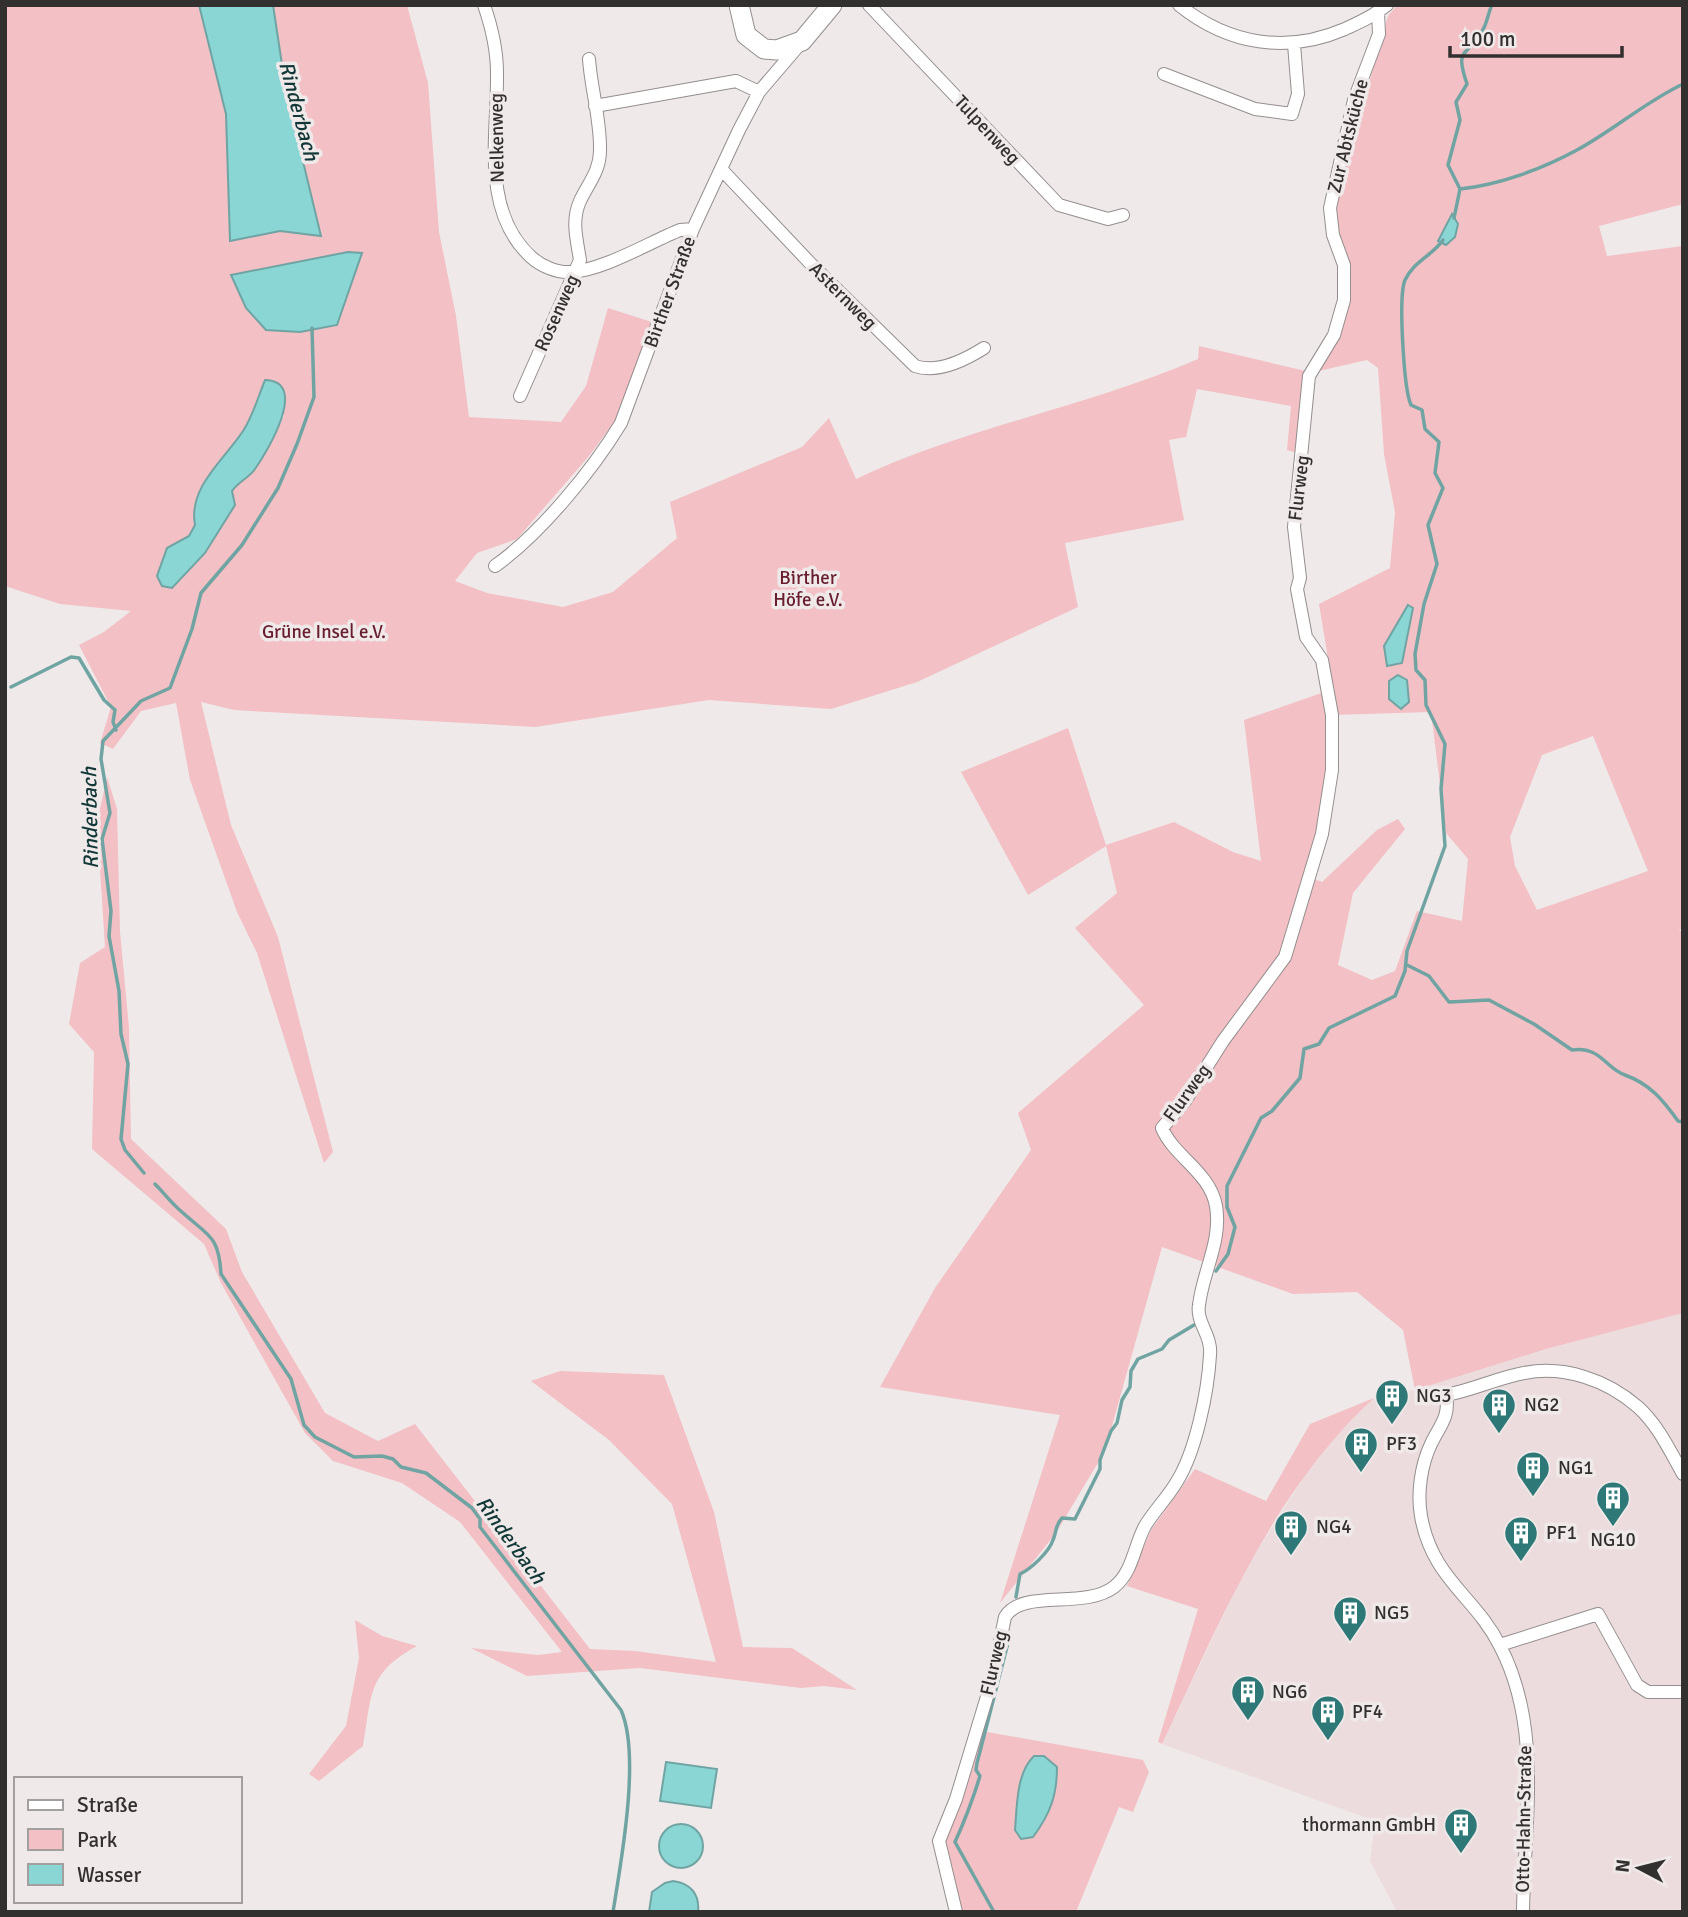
<svg xmlns="http://www.w3.org/2000/svg" width="1688" height="1917" font-family="Signika,sans-serif">
<rect width="100%" height="100%" fill="#f0e9e9"/>
<!-- built -->
<path fill="#ecdcdd" d="M1683 1313V1912H1397L1370 1861 1375 1821 1162 1744 1246 1568 1309 1469 1339 1430 1374 1398 1415 1390 1546 1349Z"/>
<!-- green -->
<path fill="#f2c0c5" fill-rule="evenodd" d="M5 5H199L226 114 230 241 280 231 321 235 286 91 273 5H407L428 83 439 232 456 316 469 417 561 422 586 386 608 308 652 322 615 421 589 456 517 539 477 553 455 581 487 593 563 607 613 592 677 538 670 502 802 447 829 418 856 479C966 427 1087 407 1198 359L1199 346 1310 372C1334 335 1350 312 1346 265 1344 243 1333 223 1336 200L1388 16 1397 5H1683V204L1599 226 1607 256 1683 246V928L1679 930 1683 933V1313L1546 1349 1415 1390 1403 1330 1357 1292 1293 1294 1162 1247 1105 1451 1056 1533 1000 1603 1060 1415 880 1387 935 1288 1031 1150 1018 1113 1144 1005 1075 928 1117 893 1106 846 1028 895 961 772 1068 728 1106 845 1174 822 1233 852 1261 861 1244 720 1333 689 1319 604 1390 568 1395 512 1384 454 1378 368 1367 360 1310 373 1297 453 1287 450 1291 406 1197 389 1186 437 1169 440 1184 520 1065 543 1078 607 917 682 831 709 709 700 535 727 234 710 201 702 231 825 278 937 333 1152 324 1163 257 953 237 912 190 780 176 703 141 711 113 749 100 743 111 707 79 645 104 632 131 611 60 604 5 586ZM264 380 284 416 253 472 239 480 232 491 235 505 205 553 172 588 157 576 167 548 189 536 195 525C188 488 224 460 243 431 253 416 258 397 264 380ZM1431 712 1446 833 1468 859 1462 921 1417 911 1395 971 1372 980 1338 965 1353 893 1405 829 1398 819 1377 830 1322 882 1312 878 1329 801 1333 715ZM1593 736 1648 871 1537 910 1515 866 1510 837 1542 755Z
M107 777 117 809 120 932 129 1028 131 1139 226 1229 242 1272 325 1413 378 1441 415 1424 590 1649 635 1651 716 1662 672 1504 609 1440 531 1381 560 1371 664 1375 714 1512 743 1647 792 1648 857 1690 824 1686 801 1688 640 1668 527 1676 471 1648 538 1655 562 1652 460 1522 402 1483 333 1461 305 1433 221 1283 204 1244 92 1149 94 1052 69 1024 80 963 105 947 97 822Z
M1374 1398C1273 1490 1220 1622 1162 1744L1158 1742 1198 1609 1127 1586 1151 1530 1195 1469 1266 1501 1310 1424Z
M355 1620 382 1636 417 1646C367 1673 372 1695 363 1746L319 1781 309 1774 346 1726 359 1658Z
M982 1731 1143 1760 1149 1772 1133 1812 1119 1807 1076 1912H961L945 1840Z"/>
<!-- water -->
<path fill="#8ad6d5" stroke="#70a4a3" stroke-width="2" d="M199 5H273L286 91 321 236 280 231 230 241 226 114Z
M1452 214 1458 224 1455 237 1446 245 1438 241Z
M348 252 362 253 337 325 300 332 266 330 246 308 231 275Z
M265 380C310 381 267 452 255 469 249 478 239 481 232 491L235 505 205 553 172 588 162 586 157 576 167 548 189 536 195 525C188 487 224 460 243 431 253 416 258 397 265 380Z
M1408 605 1413 608 1402 663 1387 666 1384 646Z
M1398 675 1407 680 1409 702 1401 709 1389 699V681Z
M1034 1756H1044L1057 1767C1057 1796 1050 1814 1033 1837L1021 1839 1015 1830C1017 1807 1016 1773 1034 1756Z
M666 1762 717 1769 711 1808 660 1801Z
M659 1846a22 22 0 1 1 44 0a22 22 0 1 1-44 0Z
M673 1881C690 1883 700 1894 698 1912H649L652 1892 665 1883Z"/>
<g fill="none" stroke-linecap="round" stroke-linejoin="round">
<!-- stream -->
<path stroke="#70a4a3" stroke-width="3.5" d="M1460 189C1499 185 1542 169 1577 150 1614 130 1645 102 1683 84
M1454 218 1460 189 1448 165 1460 120 1456 102 1467 84C1454 46 1467 58 1482 31 1487 24 1488 13 1492 5
M11 687 71 657 79 658 104 700 115 710 113 722 116 730
M1407 965 1429 976 1449 1002 1489 1000 1534 1024 1572 1050C1601 1046 1606 1069 1625 1075 1650 1084 1663 1100 1678 1121L1683 1122
M144 1173 125 1150 121 1139 128 1064 121 1034 119 991 109 936 111 911 102 839 110 813 101 759 103 741 141 701 170 688 192 629 201 593 242 545 278 488 297 444 314 397 312 328
M155 1184C164 1193 172 1204 182 1212 208 1236 219 1235 221 1274L291 1379 304 1425 315 1437 354 1457 382 1456 393 1459 401 1467 426 1473 472 1508 480 1519V1527L621 1710C641 1755 621 1862 613 1912
M1216 1271 1228 1254 1235 1227 1227 1207V1186L1261 1118 1272 1111 1300 1078 1304 1049 1319 1044 1329 1028 1395 996 1405 971 1407 951 1445 846 1441 789 1445 744 1426 705 1425 680 1416 670 1415 654 1424 604 1437 564 1428 525 1443 488 1435 473 1439 442 1425 429 1422 410 1411 405C1404 390 1398 297 1405 280 1413 262 1433 255 1443 240
M1016 1597 1020 1574C1031 1569 1049 1552 1053 1540 1057 1531 1055 1525 1062 1518L1075 1519 1100 1469V1460L1111 1431 1117 1423 1122 1400 1130 1387 1131 1371 1138 1359 1162 1349 1169 1340 1194 1325
M994 1912 955 1842C965 1820 973 1799 980 1776L976 1770 977 1763 1010 1635"/>
<!-- street casing -->
<g stroke="#948e8e" stroke-width="14">
<path id="street" d="M484 5C492 28 497 50 497 73 498 134 480 210 531 257 541 266 557 273 570 272 602 271 650 242 680 230L693 229
M869 5 1059 205 1108 219 1123 215
M1179 5C1229 45 1287 54 1345 29 1360 22 1374 16 1387 5
M1164 74 1255 109 1292 114 1298 94 1294 44
M595 106 736 81 759 92
M722 170 811 264 915 366C938 374 965 360 984 348
M520 396 580 260C577 240 571 221 580 201 588 184 600 171 600 151 601 121 591 89 589 59
M495 566C540 534 592 471 621 423L693 229 739 130 759 92 800 44
M1500 1645 1598 1614 1637 1685 1648 1692H1683
M956 1912 939 1841 956 1799 992 1680 1005 1617C1022 1588 1084 1610 1114 1587 1133 1572 1134 1546 1145 1526 1154 1511 1167 1498 1176 1483 1196 1452 1208 1391 1210 1355 1212 1335 1196 1323 1199 1305 1203 1271 1222 1241 1216 1206 1210 1172 1174 1157 1162 1128L1185 1101 1223 1041 1285 957 1322 834 1332 770V715L1322 660 1306 637 1297 589 1300 578 1294 527 1309 376 1334 335 1344 300V265L1333 235 1330 208 1354 100 1379 34 1378 13
M1523 1912C1524 1823 1543 1728 1500 1646 1475 1596 1432 1579 1421 1516 1417 1493 1421 1465 1431 1444 1440 1425 1450 1417 1446 1395 1473 1390 1497 1378 1524 1373 1564 1365 1607 1380 1638 1407 1658 1425 1670 1451 1683 1474"/>
</g>
<!-- secondary casing -->
<g stroke="#948e8e" stroke-width="21">
<path id="secondary" d="M739 5 746 35 764 49 777 50 802 41 832 5"/>
</g>
<!-- street -->
<use href="#street" stroke="#fff" stroke-width="12"/>
<!-- secondary -->
<use href="#secondary" stroke="#fff" stroke-width="19"/>
</g>
<!-- icons -->
<defs>
<g id="building-pin" transform="scale(1.75)"><path d="M0 17L-7.5 6A9.5 9.5 0 1 1 7.5 6Z" fill="#2f7878" stroke="#f0e9e9"/><path d="M-4-6H4V6H1V3H-1V6H-4ZM-2.5-4.3h1.7v1.8h-1.7ZM.8-4.3h1.7v1.8H.8ZM-2.5-1h1.7V.8h-1.7ZM.8-1h1.7V.8H.8Z" fill="#fff"/></g>
</defs>
<g fill-rule="evenodd">
<use href="#building-pin" x="1392" y="1396"/>
<use href="#building-pin" x="1499" y="1405"/>
<use href="#building-pin" x="1361" y="1444"/>
<use href="#building-pin" x="1533" y="1468"/>
<use href="#building-pin" x="1613" y="1498"/>
<use href="#building-pin" x="1291" y="1527"/>
<use href="#building-pin" x="1521" y="1533"/>
<use href="#building-pin" x="1350" y="1613"/>
<use href="#building-pin" x="1248" y="1692"/>
<use href="#building-pin" x="1328" y="1712"/>
<use href="#building-pin" x="1461" y="1825"/>
</g>
<g text-anchor="middle" dominant-baseline="central" stroke-width="7" stroke-linejoin="round" paint-order="stroke">
<!-- street labels -->
<g font-size="19" fill="#322f2f" stroke="#f0e9e9">
<text transform="translate(987 130) rotate(47)">Tulpenweg</text>
<text transform="translate(1348 136) rotate(-76)">Zur Abtsküche</text>
<text transform="translate(497 138) rotate(-91)">Nelkenweg</text>
<text transform="translate(670 292) rotate(-70)">Birther Straße</text>
<text transform="translate(843 296) rotate(45)">Asternweg</text>
<text transform="translate(557 313) rotate(-66)">Rosenweg</text>
<text transform="translate(1299 488) rotate(-83)">Flurweg</text>
<text transform="translate(1187 1093) rotate(-54)">Flurweg</text>
<text transform="translate(994 1663) rotate(-77)">Flurweg</text>
<text transform="translate(1524 1819) rotate(-89)">Otto-Hahn-Straße</text>
</g>
<!-- park labels -->
<g font-size="19" fill="#671d2d" stroke="#f0e9e9">
<text x="808" y="578">Birther<tspan x="808" dy="22">Höfe e.V.</tspan></text>
<text x="324" y="632">Grüne Insel e.V.</text>
</g>
<!-- poi labels -->
<g font-size="19" fill="#322f2f" stroke="#f0e9e9" text-anchor="start">
<text x="1416" y="1396">NG3</text>
<text x="1524" y="1405">NG2</text>
<text x="1386" y="1444">PF3</text>
<text x="1558" y="1468">NG1</text>
<text x="1316" y="1527">NG4</text>
<text x="1546" y="1533">PF1</text>
<text x="1613" y="1540" text-anchor="middle">NG10</text>
<text x="1374" y="1613">NG5</text>
<text x="1272" y="1692">NG6</text>
<text x="1352" y="1712">PF4</text>
<text x="1436" y="1825" text-anchor="end">thormann GmbH</text>
</g>
<!-- water labels -->
<g font-size="21" font-style="italic" fill="#113737" stroke="#f0e9e9">
<text transform="translate(299 111) rotate(75)">Rinderbach</text>
<text transform="translate(90 818) rotate(-91)">Rinderbach</text>
<text transform="translate(511 1540) rotate(54)">Rinderbach</text>
</g>
</g>
<!-- border -->
<rect width="1688" height="1917" fill="none" stroke="#322f2f" stroke-width="14"/>
<!-- legend -->
<rect x="14" y="1777" width="228" height="126" fill="#f0e9e9" stroke="#a49f9f" stroke-width="2"/>
<rect x="28" y="1800" width="35" height="10" fill="#ffffff" stroke="#a49f9f" stroke-width="2"/>
<text x="77" y="1812" font-size="21" fill="#322f2f">Straße</text>
<rect x="28" y="1829" width="35" height="21" fill="#f2c0c5" stroke="#a49f9f" stroke-width="2"/>
<text x="77" y="1847" font-size="21" fill="#322f2f">Park</text>
<rect x="28" y="1864" width="35" height="21" fill="#8ad6d5" stroke="#a49f9f" stroke-width="2"/>
<text x="77" y="1882" font-size="21" fill="#322f2f">Wasser</text>
<!-- north arrow -->
<g transform="translate(1639 1868) rotate(277)" stroke="#f0e9e9" stroke-width="5" paint-order="stroke">
<path d="M0-5L12 26L0 18L-12 26Z" fill="#322f2f"/>
<text y="-10" font-size="19" font-weight="bold" text-anchor="middle" fill="#322f2f">N</text>
</g>
<!-- scale -->
<path d="M1450 46v10h172v-10" fill="none" stroke="#322f2f" stroke-width="3.5"/>
<text x="1460" y="46" font-size="21" fill="#322f2f" stroke="#f0e9e9" stroke-width="5" paint-order="stroke">100 m</text>
</svg>
